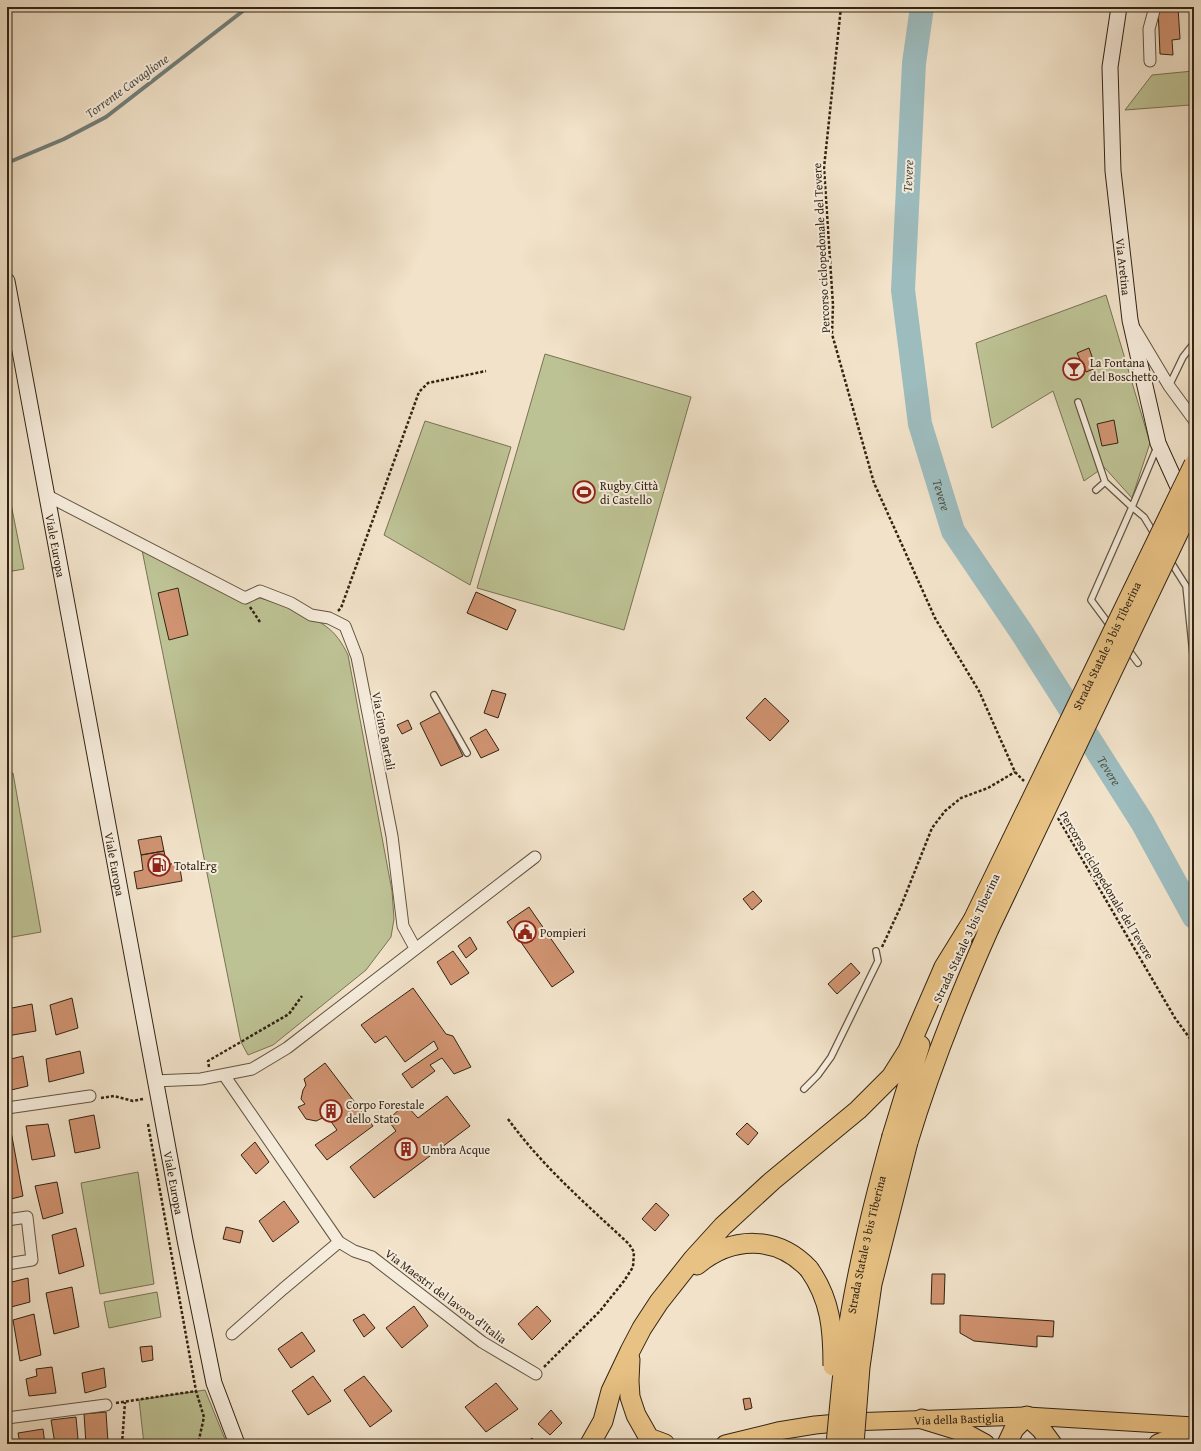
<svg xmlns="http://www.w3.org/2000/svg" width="1201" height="1451" font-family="'Gentium Book Plus',serif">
<rect width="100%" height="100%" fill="#f1e2c9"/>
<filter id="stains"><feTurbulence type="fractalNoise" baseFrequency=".005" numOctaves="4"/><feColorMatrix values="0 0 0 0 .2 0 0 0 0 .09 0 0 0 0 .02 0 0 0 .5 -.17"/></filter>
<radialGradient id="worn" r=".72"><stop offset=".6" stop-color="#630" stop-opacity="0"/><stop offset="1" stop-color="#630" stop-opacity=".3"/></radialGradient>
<!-- green -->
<path fill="#bdc294" stroke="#787354" d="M1194 67V101L1190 105 1125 110 1152 75 1193 71Z
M1106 295 1150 443 1132 498 1104 467 1084 481 1053 391 992 428 976 343Z
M545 354 691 397 624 630 477 588Z
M425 421 511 447 470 585 384 535Z
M7 484 24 569 7 572Z
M142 550C180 566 218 583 257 597 278 604 306 612 324 625 336 633 342 643 348 655L392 891 394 919 391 937 366 970 273 1045 248 1055 241 1042Z
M7 772 8 774 13 773 41 932 7 938Z
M138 1172 154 1284 100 1294 81 1183Z
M157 1292 161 1317 109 1328 104 1302Z
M205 1390 227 1444H144L139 1400Z"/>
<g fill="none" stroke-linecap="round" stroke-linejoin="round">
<!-- stream -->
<path stroke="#727f7a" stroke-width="4" d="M7 163 64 139 106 117 248 7"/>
<!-- river -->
<path stroke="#9dbcbe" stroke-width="24" id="s1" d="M922 7 914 63 903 290 920 424 953 531 1022 633 1142 822 1194 917"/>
</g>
<!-- building -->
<path fill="#d09371" stroke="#322413" d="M1178 7 1180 39 1172 40 1173 55 1160 54 1158 8Z
M1089 348 1096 368 1086 372 1077 353Z
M1114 420 1118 443 1102 446 1097 424Z
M178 588 188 635 169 640 158 593Z
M476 592 516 610 507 630 467 613Z
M492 690 506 694 498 718 484 713Z
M765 698 789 721 770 741 746 718Z
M441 712 463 756 441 766 420 723Z
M408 720 412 729 402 734 397 725Z
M486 729 499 750 481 758 470 738Z
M161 836 164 851 141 855 138 840Z
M164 851 167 865 179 862 182 881 137 889 134 872 143 870 141 855Z
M753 891 762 901 752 910 743 899Z
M529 907 574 972 552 987 507 922Z
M470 937 477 949 466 958 458 946Z
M453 951 469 973 451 985 437 962Z
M851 963 860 973 837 994 828 984Z
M413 988 446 1034 453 1036 471 1067 454 1074 442 1058 430 1065 435 1071 412 1088 402 1074 438 1049 434 1041 405 1062 386 1036 375 1043 361 1025Z
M72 998 78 1028 56 1035 50 1005Z
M32 1004 36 1031 7 1036V1009Z
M80 1051 84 1073 49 1082 46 1059Z
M23 1056 28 1086 7 1091V1060Z
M325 1063 373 1126 327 1160 315 1145 337 1130 327 1116 316 1121 306 1119 298 1107 305 1104 301 1099 303 1090 306 1085 304 1079Z
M447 1096 470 1126 374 1198 350 1167 396 1131 388 1120 405 1104 418 1118Z
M94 1115 100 1148 75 1153 69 1120Z
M747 1123 758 1133 748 1145 736 1134Z
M48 1124 55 1156 32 1160 26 1126Z
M10 1126 23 1196 7 1200V1127Z
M255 1142 269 1162 256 1174 241 1155Z
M57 1182 63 1213 43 1219 35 1186Z
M284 1201 299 1222 273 1242 259 1221Z
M656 1203 669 1215 655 1231 642 1219Z
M226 1227 243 1231 240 1243 223 1239Z
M76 1228 84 1266 59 1274 52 1235Z
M932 1274H945L944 1304H931Z
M28 1278 30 1302 11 1307 8 1283Z
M72 1287 79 1327 54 1334 46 1293Z
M414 1306 428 1326 402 1348 386 1328Z
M537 1306 551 1321 532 1340 518 1324Z
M34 1314 41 1355 20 1361 13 1320Z
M364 1314 375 1328 364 1337 353 1320Z
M960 1315 1054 1321 1053 1337 1037 1336V1347L974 1341 960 1333Z
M302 1332 315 1351 291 1368 278 1349Z
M152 1346 153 1360 142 1362 140 1347Z
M52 1367 56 1393 29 1396 26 1379 37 1376 36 1369Z
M104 1368 106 1387 85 1393 82 1373Z
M313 1376 331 1401 308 1415 292 1391Z
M364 1376 392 1411 370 1427 344 1390Z
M496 1383 518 1409 486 1432 465 1407Z
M750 1398 752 1408 745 1410 743 1399Z
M551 1410 562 1423 550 1435 538 1424Z
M106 1412 108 1442 86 1444 84 1414Z
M76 1417 78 1439 55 1444 51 1420Z
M43 1429 45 1444H20L18 1433Z
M532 1438 537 1444H524Z"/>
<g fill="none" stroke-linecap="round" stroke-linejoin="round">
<!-- lane casing -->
<g stroke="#625440" stroke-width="8">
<path id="lane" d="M1169 386 1183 357 1194 343
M1078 402 1105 482 1132 507 1157 447
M1096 490 1105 482
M1169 559 1186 586 1194 664
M1111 627 1091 600 1132 507 1144 517 1155 535
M1127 648 1138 663
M434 695 467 753
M804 1089 818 1075 831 1057 878 961 876 951"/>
</g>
<!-- street casing -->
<g stroke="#625440" stroke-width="13">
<path id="street" d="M1150 61 1149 29 1155 7
M1135 329 1169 386 1194 420
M46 495 245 598 260 591 291 603 311 615 329 618 345 626 357 657 392 836 403 926 415 948
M224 1075 339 1242 354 1251 372 1257 482 1342 536 1374
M154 1081 201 1079 252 1069 287 1048 535 857
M7 1108 90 1096
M7 1220 27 1217 32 1260 7 1264
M232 1334 283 1289 339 1242
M7 1418 106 1405"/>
</g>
<!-- secondary casing -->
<g stroke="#322413" stroke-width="17">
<g id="secondary">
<path id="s2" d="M1119 7 1110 67 1113 171 1130 320 1158 443 1183 498"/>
<path id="s3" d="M7 281 185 1240 214 1383 237 1444"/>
</g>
</g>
<!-- primary casing -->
<g stroke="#322413" stroke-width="19">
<g id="primary">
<path id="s4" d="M725 1444 778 1431 815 1425 849 1422 1027 1416 1194 1426"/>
</g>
</g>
<!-- highway casing -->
<g stroke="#322413" stroke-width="21">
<path id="highway" d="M892 1136 920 1045
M908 1142C930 1069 958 999 989 929
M697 1265C732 1236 777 1235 809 1269
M630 1359 629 1381 630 1397 636 1415 649 1438 665 1444
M922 1419 961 1431 985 1444
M590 1444 603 1421 611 1391 630 1351 642 1328 659 1302 693 1259 723 1226 772 1181 858 1110 891 1077 908 1050 944 967 973 920
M1007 1444 1014 1429 1027 1416 1041 1429 1052 1444
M1158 1444 1173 1438 1194 1434"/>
</g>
<!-- path -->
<path stroke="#322413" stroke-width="2.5" stroke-dasharray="3 2" stroke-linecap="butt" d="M841 7 824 168 833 305 832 334 874 483 935 618 979 691 1015 772 1024 781
M250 607 260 622
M338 611 341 608 419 392 428 383 486 371
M1058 818 1175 1018 1194 1044
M882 947 901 906 932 828 945 811 961 798 988 788 1015 772
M209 1067 208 1061 289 1014 302 996
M101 1098 114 1096 133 1101 143 1099
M508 1119C543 1167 585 1203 629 1244L634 1252 633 1267 624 1281 600 1311 544 1367
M148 1124 196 1391
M116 1403 196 1391 204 1417 198 1444
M122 1444 125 1402"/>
<!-- lane -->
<use href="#lane" stroke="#f6ecdc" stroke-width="5.5"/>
<!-- street -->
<use href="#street" stroke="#f6ecdc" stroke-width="11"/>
<!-- secondary -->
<use href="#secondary" stroke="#f6ecdc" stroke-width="15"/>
<!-- primary -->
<use href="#primary" stroke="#e8c184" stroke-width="17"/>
<!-- highway -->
<use href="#highway" stroke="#e8c184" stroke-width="19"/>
<!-- highway-bridge casing -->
<g stroke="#322413" stroke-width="21" stroke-linecap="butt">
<g id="highway-bridge">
<path id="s5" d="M973 920 1194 464"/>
<path d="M989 929 1194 500"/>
<path d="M809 1269C831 1300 833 1330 833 1366"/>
<path id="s6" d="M836 1444C840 1404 843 1363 849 1323 859 1260 875 1197 892 1136"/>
<path d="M854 1444 860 1367 872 1284 908 1142"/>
</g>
</g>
<!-- highway-bridge -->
<use href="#highway-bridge" stroke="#e8c184" stroke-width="19"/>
</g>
<!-- icons -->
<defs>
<g id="bar-ring" transform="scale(1.15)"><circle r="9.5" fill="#f6ecdc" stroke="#8f2418" stroke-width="1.5"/><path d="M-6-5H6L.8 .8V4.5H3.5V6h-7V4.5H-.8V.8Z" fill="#8f2418"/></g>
<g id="stadium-ring" transform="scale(1.15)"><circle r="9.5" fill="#f6ecdc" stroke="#8f2418" stroke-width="1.5"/><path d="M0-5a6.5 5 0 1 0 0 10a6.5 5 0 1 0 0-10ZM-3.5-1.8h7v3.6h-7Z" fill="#8f2418"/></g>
<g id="fuel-ring" transform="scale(1.15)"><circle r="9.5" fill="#f6ecdc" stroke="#8f2418" stroke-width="1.5"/><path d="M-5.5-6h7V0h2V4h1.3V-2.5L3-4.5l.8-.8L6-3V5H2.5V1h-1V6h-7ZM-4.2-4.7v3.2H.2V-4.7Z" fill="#8f2418"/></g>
<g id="civic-ring" transform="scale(1.15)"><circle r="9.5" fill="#f6ecdc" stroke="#8f2418" stroke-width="1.5"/><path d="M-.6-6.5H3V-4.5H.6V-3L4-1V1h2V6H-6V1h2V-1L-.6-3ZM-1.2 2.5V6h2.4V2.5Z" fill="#8f2418"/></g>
<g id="building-ring" transform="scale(1.15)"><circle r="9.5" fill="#f6ecdc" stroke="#8f2418" stroke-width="1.5"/><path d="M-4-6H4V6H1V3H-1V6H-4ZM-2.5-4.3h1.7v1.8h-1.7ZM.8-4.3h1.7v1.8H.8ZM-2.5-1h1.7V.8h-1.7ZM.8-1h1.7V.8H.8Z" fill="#8f2418"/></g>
</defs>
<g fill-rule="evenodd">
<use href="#bar-ring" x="1074" y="369"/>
<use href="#stadium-ring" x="584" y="492"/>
<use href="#fuel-ring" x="159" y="865"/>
<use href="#civic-ring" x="525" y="932"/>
<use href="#building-ring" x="331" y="1111"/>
<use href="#building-ring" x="406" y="1149"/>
</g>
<g text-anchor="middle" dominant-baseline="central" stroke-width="4" stroke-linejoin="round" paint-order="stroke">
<!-- street labels -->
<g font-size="12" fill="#322413" stroke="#f6ecdc">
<text transform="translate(821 248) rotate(-93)">Percorso ciclopedonale del Tevere</text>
<text stroke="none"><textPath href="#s2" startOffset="261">Via Aretina</textPath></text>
<text stroke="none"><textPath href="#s3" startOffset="269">Viale Europa</textPath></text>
<text stroke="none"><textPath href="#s5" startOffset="305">Strada Statale 3 bis Tiberina</textPath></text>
<text transform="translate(384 731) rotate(79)">Via Gino Bartali</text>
<text stroke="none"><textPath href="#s3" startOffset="593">Viale Europa</textPath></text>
<text transform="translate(1107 885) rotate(59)">Percorso ciclopedonale del Tevere</text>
<text transform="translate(966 938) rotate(-65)">Strada Statale 3 bis Tiberina</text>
<text stroke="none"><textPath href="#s3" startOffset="917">Viale Europa</textPath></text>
<text stroke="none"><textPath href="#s6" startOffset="202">Strada Statale 3 bis Tiberina</textPath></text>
<text transform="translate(446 1296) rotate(37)">Via Maestri del lavoro d'Italia</text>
<text stroke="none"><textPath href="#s4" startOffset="236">Via della Bastiglia</textPath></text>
</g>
<!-- poi labels -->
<g font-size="12" fill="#322413" stroke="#f6ecdc" text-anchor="start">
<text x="1090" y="362">La Fontana<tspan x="1090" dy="14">del Boschetto</tspan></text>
<text x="600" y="485">Rugby Città<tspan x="600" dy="14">di Castello</tspan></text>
<text x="174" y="865">TotalErg</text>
<text x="540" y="932">Pompieri</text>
<text x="346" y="1104">Corpo Forestale<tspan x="346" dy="14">dello Stato</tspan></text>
<text x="422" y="1149">Umbra Acque</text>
</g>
<!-- water labels -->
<g font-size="13" font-style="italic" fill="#525246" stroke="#f6ecdc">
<text transform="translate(127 86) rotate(-36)">Torrente Cavaglione</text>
<text transform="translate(908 176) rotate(-87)">Tevere</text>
<text stroke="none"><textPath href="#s1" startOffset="493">Tevere</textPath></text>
<text stroke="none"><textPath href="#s1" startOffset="817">Tevere</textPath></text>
</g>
</g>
<!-- margin -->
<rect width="1201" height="1451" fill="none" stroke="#f1e2c9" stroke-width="24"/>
<rect x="8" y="8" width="1185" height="1435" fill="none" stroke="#322413" stroke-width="2"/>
<rect x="12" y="12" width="1177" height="1427" fill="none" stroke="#322413"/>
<rect width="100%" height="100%" filter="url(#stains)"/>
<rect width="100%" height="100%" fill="url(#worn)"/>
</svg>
